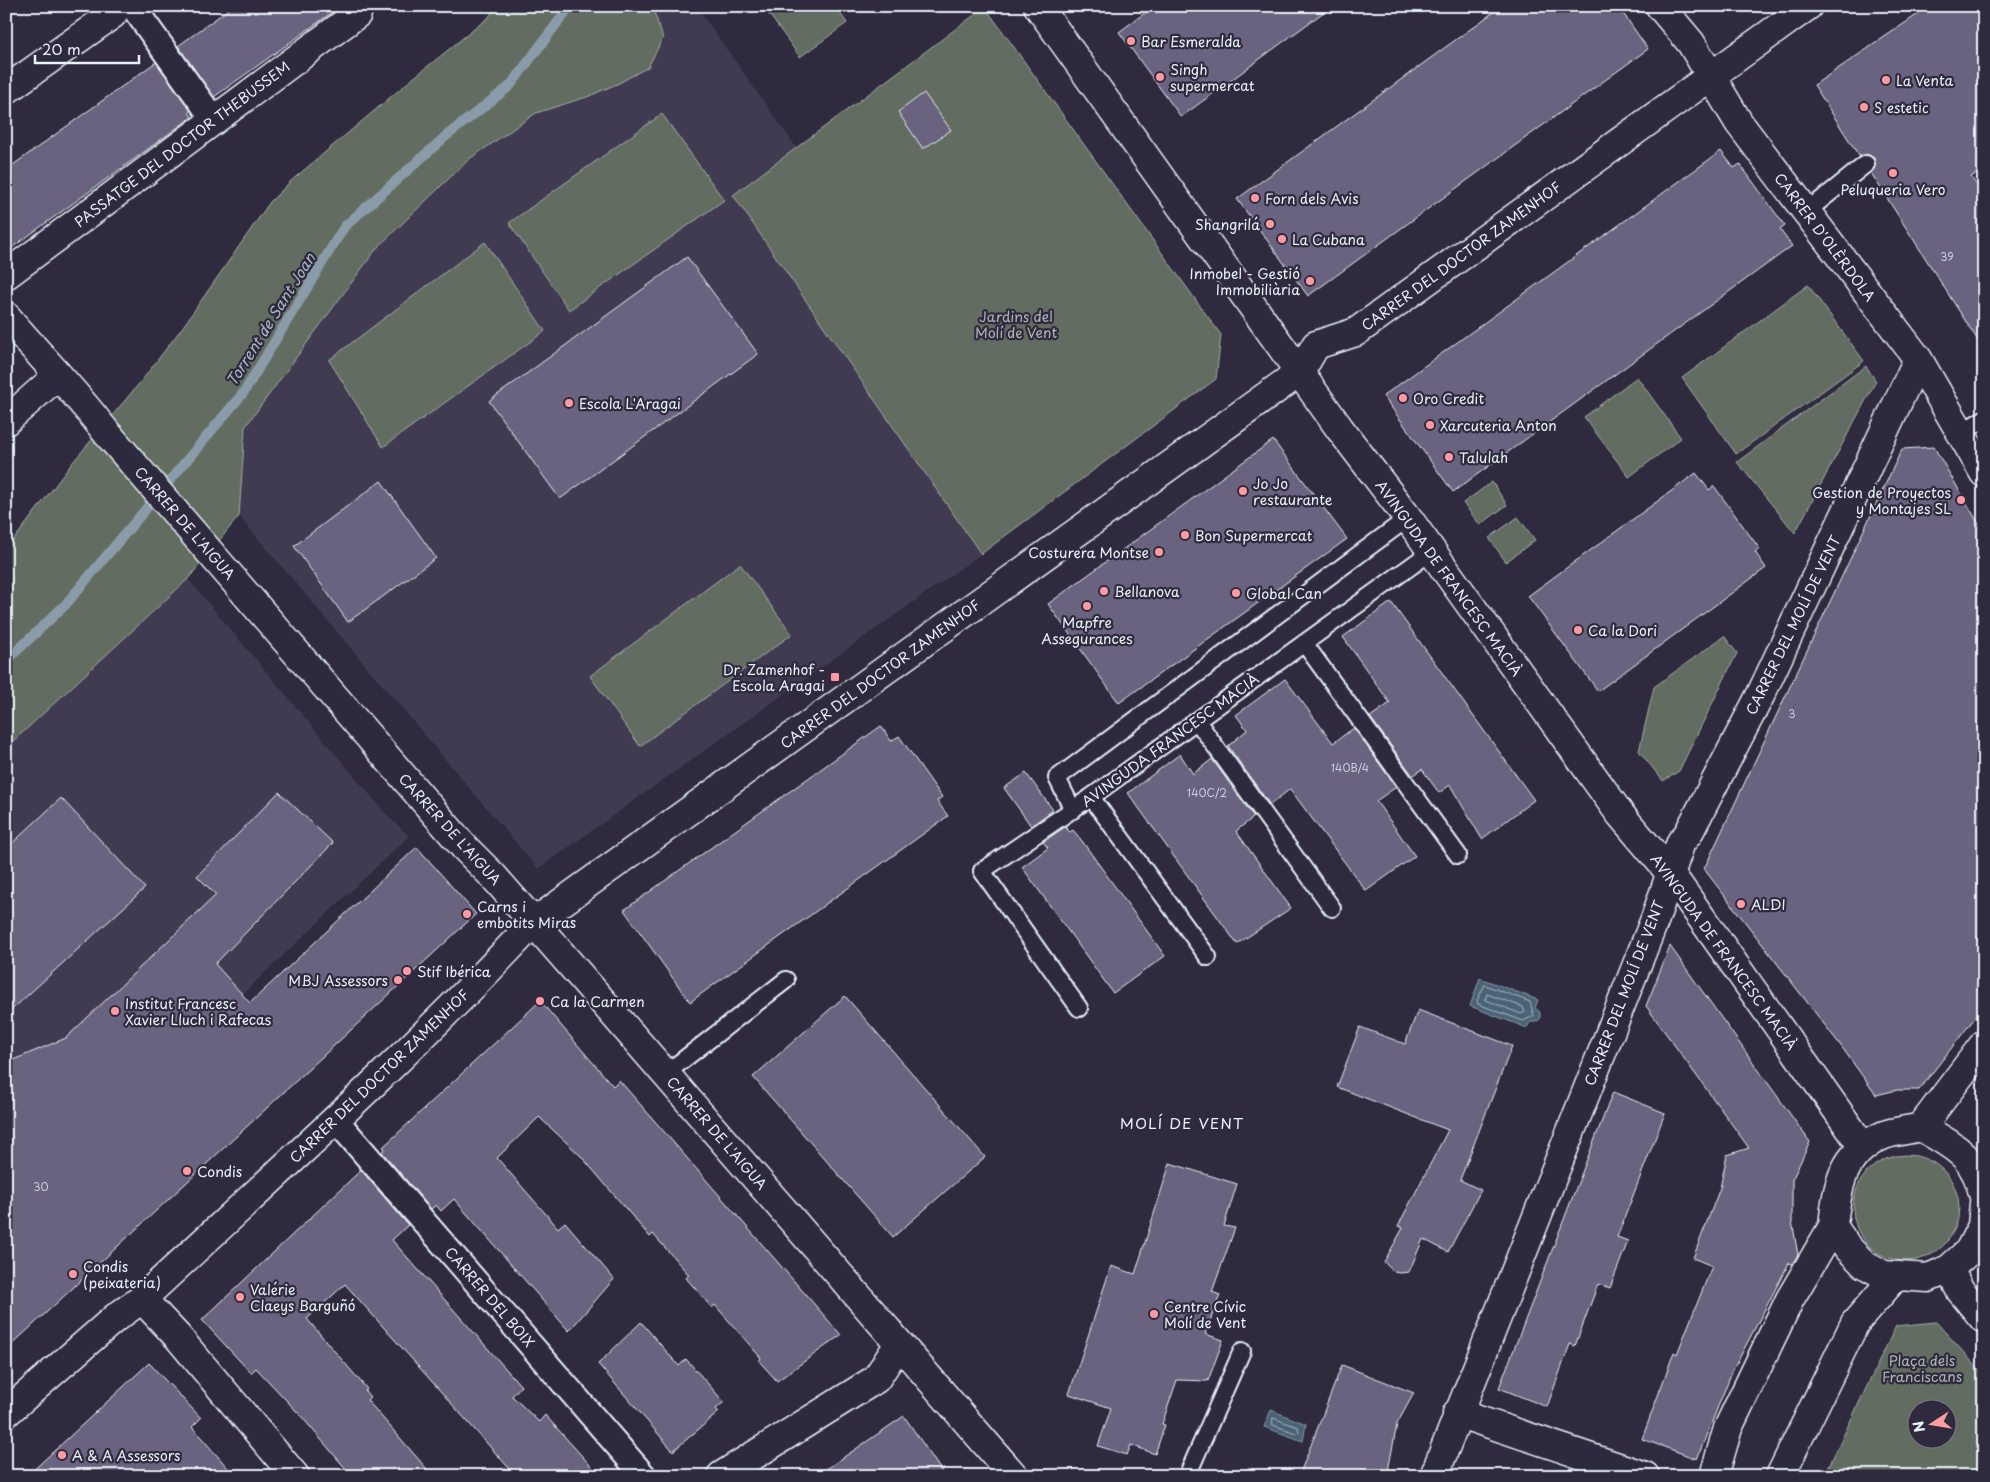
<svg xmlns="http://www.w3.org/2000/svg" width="1990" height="1482" font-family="'Playpen Sans',sans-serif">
<rect width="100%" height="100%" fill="#2f2a3d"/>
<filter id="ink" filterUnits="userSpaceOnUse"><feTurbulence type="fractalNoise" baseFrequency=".02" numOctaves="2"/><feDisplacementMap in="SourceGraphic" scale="10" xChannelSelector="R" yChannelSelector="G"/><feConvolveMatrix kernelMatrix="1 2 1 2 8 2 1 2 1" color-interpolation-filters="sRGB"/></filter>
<g filter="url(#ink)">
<!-- built -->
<path fill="#413b51" d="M652 6H696L796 147 733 195 981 554 538 869 239 516 245 427 377 248 468 160 536 113 569 104 603 90 663 38Z
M188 579 388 816 409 836 6 1219V748Z"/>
<!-- green -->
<path fill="#626c60" stroke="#a5aeac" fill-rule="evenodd" d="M496 6H652L663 38 648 67 619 83 587 97 536 113 468 160 377 248 245 427 239 516 188 579 6 748V550L73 462 143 379 182 328 270 202 291 181 412 79 489 17Z
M763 6H835L847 23 800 57Z
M985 7 1221 335 1216 379 981 554 733 195Z
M662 114 724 200 569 310 509 223Z
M485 242 545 331 383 447 329 360Z
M1808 285 1864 361 1736 454 1682 378Z
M1866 366 1876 381 1795 533 1737 462Z
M1637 377 1681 438 1629 477 1584 417Z
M1492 482 1507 505 1480 525 1463 503Z
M1518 517 1535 540 1506 562 1489 538Z
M740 564 792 634 640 746 590 676Z
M1724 636 1737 653 1679 771 1663 781 1639 751 1654 687Z
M1853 1208a53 53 0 1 1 106 0a53 53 0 1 1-106 0Z
M1936 1322 1984 1375V1476H1824L1896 1326ZM1918 1410H1948V1440H1918Z"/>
<!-- water -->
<path fill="#4b6374" stroke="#8a9ca9" d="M1480 978 1538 1000 1535 1008 1540 1012V1019L1536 1022H1530L1527 1028 1470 1006Z
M1271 1410 1306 1424 1303 1441 1264 1427Z"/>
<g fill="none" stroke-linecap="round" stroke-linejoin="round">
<!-- shore -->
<path stroke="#a9b8c3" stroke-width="1" d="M1485 985 1530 1002 1534 1016 1523 1021 1478 1004 1477 1001Z
M1487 994 1523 1007 1525 1012 1521 1014 1486 1000Z
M1273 1418 1298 1427 1299 1432 1296 1433 1273 1425Z"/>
<!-- stream -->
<path stroke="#8a9ca9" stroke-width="10" d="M6 661 66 604 244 392 344 227 445 137 510 86 570 6"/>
</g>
<!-- building -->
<path fill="#6a647f" stroke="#e8f1f8" d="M233 6H341L214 97 178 46Z
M1154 6H1332L1181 117 1119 32Z
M1502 6H1618L1648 49 1308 296 1237 199Z
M1930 6H1984V169L1971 177 1984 195V350L1871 173 1875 167 1874 158 1869 155 1859 156 1814 85Z
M156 62 191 111 189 112 192 117 6 252V170Z
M924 93 951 130 923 149 898 112Z
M1721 151 1734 168 1740 164 1785 226 1780 230 1792 246 1453 492 1383 396Z
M687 257 758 354 560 499 489 401Z
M1273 440 1347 539 1119 703 1048 604Z
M1934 447 1984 533V1006L1919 1090H1897L1876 1095 1841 1046 1704 869 1902 449Z
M1696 473 1709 490 1714 486 1759 548 1755 552 1766 568 1598 691 1528 596Z
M381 481 436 558 348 622 294 546Z
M1391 602 1534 800 1482 839 1450 785 1439 793 1422 769 1413 776 1370 717 1390 703 1343 637Z
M1285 679 1333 743 1354 728 1396 787 1376 801 1415 856 1366 891 1290 789 1270 805 1228 746 1247 730 1236 715Z
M881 726 891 741 899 736 942 797 937 801 948 816 690 1002 624 910Z
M1180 754 1193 774 1212 759 1254 817 1236 831 1291 908 1237 944 1128 793Z
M1026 773 1053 810 1031 826 1004 788Z
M279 792 333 843 215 964 250 1003 417 847 476 914 6 1350V1063L66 1038 216 895 197 876Z
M61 798 145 888 6 1015V849Z
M1065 827 1070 832 1073 830 1082 841 1165 956 1113 993 1022 867 1048 848 1043 842Z
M1670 946 1810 1142 1792 1180V1221L1798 1255 1792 1264 1789 1263 1731 1374 1697 1459 1642 1439 1674 1352 1677 1354 1712 1266 1693 1258 1720 1188 1727 1155 1749 1148 1646 1006Z
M845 996 985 1157 893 1237 753 1077Z
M540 1001 613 1086 619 1080 841 1335 777 1381 759 1361 761 1358 715 1305 712 1308 686 1278 689 1275 653 1234 650 1237 581 1156 539 1117 497 1158 558 1228 565 1222 614 1279 569 1331 454 1199 441 1211 436 1205 431 1209 382 1152 385 1149 383 1147Z
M1418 1010 1512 1046 1460 1180 1481 1190 1448 1252 1423 1239 1409 1272 1400 1273 1394 1272 1384 1262 1403 1228 1398 1226 1448 1130 1337 1087 1360 1027 1405 1044Z
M1613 1092 1665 1113 1617 1237 1628 1241 1610 1288 1598 1284 1575 1346 1570 1344 1547 1407 1499 1388Z
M1170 1163 1237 1184 1224 1226 1235 1228 1212 1292 1220 1295 1205 1334 1223 1340 1208 1381 1177 1380 1162 1424 1165 1425 1155 1454 1131 1445 1127 1455 1098 1446 1111 1408 1069 1394 1111 1266 1135 1274Z
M361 1170 408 1225 392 1240 521 1386 512 1396 539 1422 545 1415 600 1476H516L345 1284 307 1319 367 1389 365 1391 370 1397 367 1400 433 1476H352L301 1416 256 1368 251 1373 202 1320Z
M641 1322 679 1366 686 1359 724 1402 716 1409 719 1412 673 1451 598 1364Z
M149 1363 201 1418 192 1427 235 1476H27Z
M1342 1365 1414 1393 1397 1424 1387 1476H1299Z
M904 1416 945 1476H816L869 1440Z"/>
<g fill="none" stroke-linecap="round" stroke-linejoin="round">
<!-- service casing -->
<g stroke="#e8f1f8" stroke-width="20">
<path id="service" d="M1806 212 1866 164
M1960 433 1984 419
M1304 643 1458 855
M1197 721 1332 908
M1091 797 1208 957
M1073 810 1057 778 1408 518
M1079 1008 982 871 1091 797 1432 551
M665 1074 786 980
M1187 1476 1242 1351"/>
</g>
<!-- pedestrian casing -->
<g stroke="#e8f1f8" stroke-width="28">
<path id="pedestrian" d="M136 11 214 120
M335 1119 644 1476"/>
</g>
<!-- minor casing -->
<g stroke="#e8f1f8" stroke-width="31">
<path id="minor" d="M1038 6 1340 429 1408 518 1620 814 1670 873 1863 1147
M1660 6 1691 43 1739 123 1918 359 1984 473
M6 90 113 14
M6 275 357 14
M6 316C39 355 75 391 106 432L465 848 494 877 564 957 1014 1476
M6 421 57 376
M1921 1127 1984 1044
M1984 1197C1975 1155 1955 1147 1921 1127 1909 1130 1895 1131 1884 1135 1842 1153 1837 1186 1833 1226L1848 1248 1864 1264 1884 1275 1928 1278 1949 1269 1969 1251 1982 1226 1984 1203
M1949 1269 1960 1290 1984 1319
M142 1299 177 1336 295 1476
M1457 1413 1645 1476
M721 1476 876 1379 899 1344
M1434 1476 1655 919 1681 842 1688 834 1761 694 1918 359
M1714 1476 1728 1428 1790 1299 1833 1226
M1780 1476 1855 1323 1896 1276"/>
</g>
<!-- tertiary casing -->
<g stroke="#e8f1f8" stroke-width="31">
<path id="tertiary" d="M6 1413 115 1318 142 1299C274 1176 410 1055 533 923L1300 372 1316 345 1356 332 1808 6"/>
</g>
<!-- service -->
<use href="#service" stroke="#2f2a3d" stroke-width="16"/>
<!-- pedestrian -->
<use href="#pedestrian" stroke="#2f2a3d" stroke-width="24"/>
<!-- minor -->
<use href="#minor" stroke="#2f2a3d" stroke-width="28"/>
<!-- tertiary -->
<use href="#tertiary" stroke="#2f2a3d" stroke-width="28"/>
</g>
</g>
<!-- markers -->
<g fill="#ff9aa2" stroke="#2f2a3d" stroke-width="2">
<circle cx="1131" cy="41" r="5"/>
<circle cx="1160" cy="77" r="5"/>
<circle cx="1886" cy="80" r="5"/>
<circle cx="1864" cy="107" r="5"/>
<circle cx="1893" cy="173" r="5"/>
<circle cx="1255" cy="198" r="5"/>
<circle cx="1270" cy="224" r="5"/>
<circle cx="1282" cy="239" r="5"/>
<circle cx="1310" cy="281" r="5"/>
<circle cx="1403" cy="398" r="5"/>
<circle cx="569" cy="403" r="5"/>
<circle cx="1430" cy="425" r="5"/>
<circle cx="1449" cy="457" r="5"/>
<circle cx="1243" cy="491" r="5"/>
<circle cx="1961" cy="500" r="5"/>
<circle cx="1185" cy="535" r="5"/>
<circle cx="1159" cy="552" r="5"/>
<circle cx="1104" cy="591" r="5"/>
<circle cx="1236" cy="593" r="5"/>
<circle cx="1087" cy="606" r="5"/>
<circle cx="1578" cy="630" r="5"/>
<rect x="830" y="672" width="10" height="10" rx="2.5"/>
<circle cx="1741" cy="904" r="5"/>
<circle cx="467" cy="914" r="5"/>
<circle cx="407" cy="971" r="5"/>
<circle cx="398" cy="980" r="5"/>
<circle cx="540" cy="1001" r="5"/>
<circle cx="115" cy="1011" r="5"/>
<circle cx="187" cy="1171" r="5"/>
<circle cx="73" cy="1274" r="5"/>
<circle cx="240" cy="1297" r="5"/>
<circle cx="1154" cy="1314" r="5"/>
<circle cx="62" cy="1455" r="5"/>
</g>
<g text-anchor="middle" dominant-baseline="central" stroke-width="4.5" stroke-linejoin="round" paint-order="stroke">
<!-- number labels -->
<g font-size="11" fill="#c8ceda">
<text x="1947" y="256">39</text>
<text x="1792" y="713">3</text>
<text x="1350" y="767">140B/4</text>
<text x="1207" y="792">140C/2</text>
<text x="41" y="1186">30</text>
</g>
<!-- poi labels -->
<g font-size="14" fill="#e8f1f8" stroke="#2f2a3d" text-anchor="start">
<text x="1141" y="41">Bar Esmeralda</text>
<text x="1170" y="69">Singh<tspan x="1170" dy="16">supermercat</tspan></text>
<text x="1896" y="80">La Venta</text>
<text x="1874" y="107">S estetic</text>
<text x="1893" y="189" text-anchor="middle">Peluqueria Vero</text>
<text x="1265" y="198">Forn dels Avis</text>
<text x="1260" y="224" text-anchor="end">Shangrilá</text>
<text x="1292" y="239">La Cubana</text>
<text x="1300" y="273" text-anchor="end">Inmobel - Gestió<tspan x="1300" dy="16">Immobiliària</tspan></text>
<text x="1413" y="398">Oro Credit</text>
<text x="579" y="403">Escola L'Aragai</text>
<text x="1440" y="425">Xarcuteria Anton</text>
<text x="1459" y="457">Talulah</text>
<text x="1253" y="483">Jo Jo<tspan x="1253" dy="16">restaurante</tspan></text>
<text x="1951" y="492" text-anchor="end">Gestion de Proyectos<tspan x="1951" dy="16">y Montajes SL</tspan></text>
<text x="1195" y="535">Bon Supermercat</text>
<text x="1149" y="552" text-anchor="end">Costurera Montse</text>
<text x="1114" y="591">Bellanova</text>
<text x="1246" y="593">Global Can</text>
<text x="1087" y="622" text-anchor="middle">Mapfre<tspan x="1087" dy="16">Assegurances</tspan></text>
<text x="1588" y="630">Ca la Dori</text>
<text x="825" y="669" text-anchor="end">Dr. Zamenhof -<tspan x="825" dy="16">Escola Aragai</tspan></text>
<text x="1751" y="904">ALDI</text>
<text x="477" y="906">Carns i<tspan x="477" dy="16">embotits Miras</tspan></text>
<text x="417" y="971">Stif Ibérica</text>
<text x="388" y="980" text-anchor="end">MBJ Assessors</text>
<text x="550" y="1001">Ca la Carmen</text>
<text x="125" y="1003">Institut Francesc<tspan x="125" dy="16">Xavier Lluch i Rafecas</tspan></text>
<text x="197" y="1171">Condis</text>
<text x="83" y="1266">Condis<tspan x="83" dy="16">(peixateria)</tspan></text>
<text x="250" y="1289">Valérie<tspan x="250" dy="16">Claeys Barguñó</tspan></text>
<text x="1164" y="1306">Centre Cívic<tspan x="1164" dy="16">Molí de Vent</tspan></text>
<text x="72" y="1455">A &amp; A Assessors</text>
</g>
<!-- street labels -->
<g font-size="14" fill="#e8f1f8" stroke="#2f2a3d">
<text transform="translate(182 144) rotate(-37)">PASSATGE DEL DOCTOR THEBUSSEM</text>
<text transform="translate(1825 237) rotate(53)">CARRER D'OLÈRDOLA</text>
<text transform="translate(1461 256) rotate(-36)">CARRER DEL DOCTOR ZAMENHOF</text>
<text transform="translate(185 523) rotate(49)">CARRER DE L'AIGUA</text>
<text transform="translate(1449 578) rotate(54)">AVINGUDA DE FRANCESC MACIÀ</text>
<text transform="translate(1793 625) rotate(-64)">CARRER DEL MOLÍ DE VENT</text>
<text transform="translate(880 674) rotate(-36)">CARRER DEL DOCTOR ZAMENHOF</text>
<text transform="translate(1170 740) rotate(-36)">AVINGUDA FRANCESC MACIÀ</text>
<text transform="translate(450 829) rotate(48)">CARRER DE L'AIGUA</text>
<text transform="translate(1724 952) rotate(54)">AVINGUDA DE FRANCESC MACIÀ</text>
<text transform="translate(1624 993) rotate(-69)">CARRER DEL MOLÍ DE VENT</text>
<text transform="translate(379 1076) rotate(-44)">CARRER DEL DOCTOR ZAMENHOF</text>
<text transform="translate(717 1133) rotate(49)">CARRER DE L'AIGUA</text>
<text transform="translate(490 1297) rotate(49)">CARRER DEL BOIX</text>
</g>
<!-- park labels -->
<g font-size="14" fill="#acb5b4" stroke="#2f2a3d">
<text x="1016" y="316">Jardins del<tspan x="1016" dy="16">Molí de Vent</tspan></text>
<text x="1922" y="1360">Plaça dels<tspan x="1922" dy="16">Franciscans</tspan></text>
</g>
<!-- water labels -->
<g font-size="15" font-style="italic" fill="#a9b8c3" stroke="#2f2a3d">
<text transform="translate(270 319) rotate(-58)">Torrent de Sant Joan</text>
</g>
<!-- neighbourhood labels -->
<g font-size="15" letter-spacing="1" fill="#e8f1f8" stroke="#2f2a3d">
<text x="1182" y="1122">MOLÍ DE VENT</text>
</g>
</g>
<!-- margin -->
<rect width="1990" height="1482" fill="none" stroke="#2f2a3d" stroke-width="25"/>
<rect x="12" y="12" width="1965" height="1457" fill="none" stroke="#e8f1f8" stroke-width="2" filter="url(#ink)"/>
<!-- north arrow -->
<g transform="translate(1932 1424) rotate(258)"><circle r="24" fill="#2f2a3d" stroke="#797a88"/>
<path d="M0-4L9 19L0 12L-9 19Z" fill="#ff9aa2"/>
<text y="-8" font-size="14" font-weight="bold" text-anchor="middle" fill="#e8f1f8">N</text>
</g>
<!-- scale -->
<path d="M35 55v8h104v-8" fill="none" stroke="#e8f1f8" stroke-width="2.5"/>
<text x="42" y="55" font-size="15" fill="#e8f1f8" stroke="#2f2a3d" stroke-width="4" paint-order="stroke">20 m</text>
</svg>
